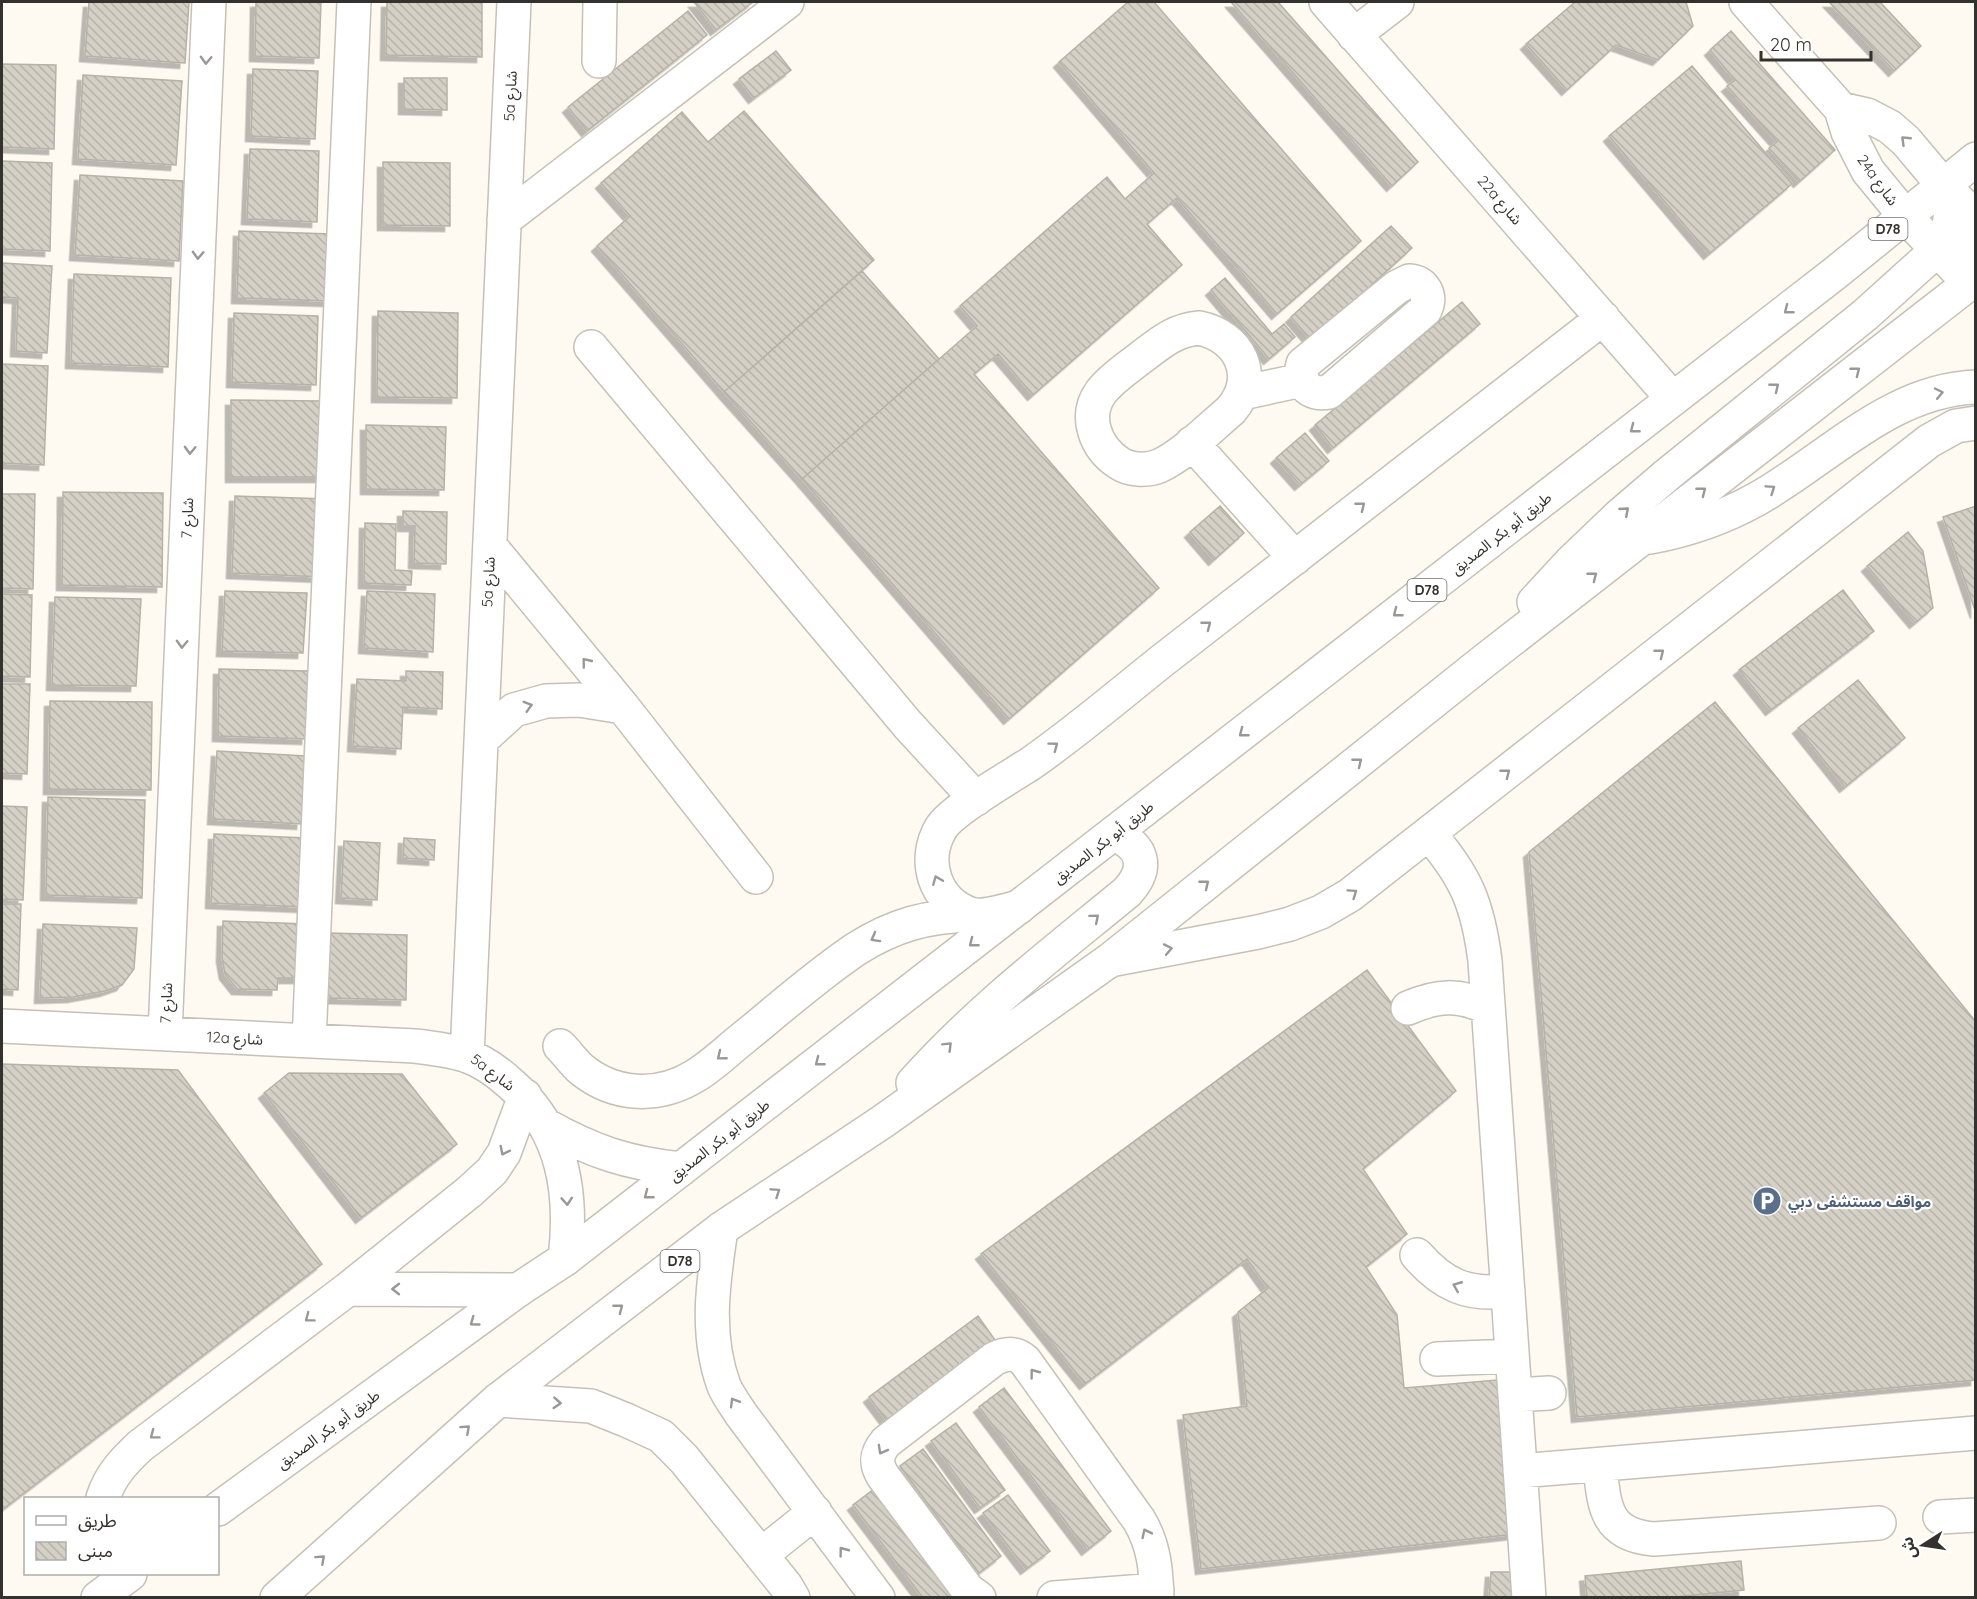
<svg xmlns="http://www.w3.org/2000/svg" width="1977" height="1599" font-family="Quicksand,'Noto Sans Arabic',sans-serif">
<defs>
<pattern id="building-back-hatch" width="6" height="6" patternUnits="userSpaceOnUse" patternTransform="scale(1.5)"><rect width="6" height="6" fill="#d5d0c6"/><path d="M-1 5l2 2M0 0l6 6M5-1l2 2" fill="none" stroke="#b7b3aa"/></pattern>
<filter id="shadow"><feDropShadow dx="-5.5" dy="5.5" stdDeviation="0" flood-color="#0004"/></filter>
</defs>
<rect width="100%" height="100%" fill="#fefaf1"/>
<!-- building -->
<path fill="url(#building-back-hatch)" stroke="#b7b2a8" stroke-width="1.5" filter="url(#shadow)" d="M89 2H189L185 63 85 56Z
M256 2H321L319 58 255 56Z
M387 2H482V57L386 55Z
M694 2H753L716 30Z
M1128 2H1154L1361 241 1277 314 1177 198 1147 224 1182 265 1033 395 998 354 974 374 1159 588 1009 719 802 479 977 326 960 306 1107 177 1125 199 1154 173 1059 62Z
M1231 2H1278L1418 162 1392 186Z
M1575 2H1686L1693 26 1658 60 1616 45 1567 90 1526 44Z
M1829 2H1880L1921 46 1894 71Z
M688 11 707 35 587 131 568 107Z
M1731 31 1835 150 1799 182 1769 148 1777 142 1727 86 1735 80 1710 50Z
M776 51 791 70 754 98 739 79Z
M2 64 56 65 54 149 2 147Z
M1692 66 1792 184 1709 254 1609 136Z
M253 69 318 71 315 139 251 136Z
M83 75 182 81 176 165 78 159Z
M404 78H447V110L404 109Z
M744 111 874 260 724 392 597 246 630 216 601 183 682 112 708 142Z
M250 149 319 151 317 222 247 219Z
M2 161 52 163 50 251 2 249Z
M383 162 450 163V226L383 225Z
M80 175 183 181 179 261 75 255Z
M1391 226 1412 248 1311 340 1291 317Z
M239 231 332 234 330 301 237 298Z
M2 263 52 266 47 353 16 351 18 298 2 297Z
M862 271 939 359 802 479 724 392Z
M74 274 171 278 168 367 71 363Z
M1225 278 1272 334 1284 324 1295 337 1269 359 1211 290Z
M1462 302 1480 324 1333 448 1315 425Z
M378 311 458 313 457 398 377 397Z
M234 313 318 316 316 385 232 382Z
M2 364 48 366 44 465 2 463Z
M231 400 324 401 323 477H231Z
M366 425 446 427 444 490 366 489Z
M1305 433 1329 461 1300 485 1276 458Z
M63 492 163 493 162 587 62 585Z
M2 494H35L33 589 2 588Z
M235 496 327 499 324 577 232 573Z
M1220 506 1244 533 1214 560 1190 532Z
M1976 506V613L1943 517Z
M403 511 447 512 446 564 414 563 415 526H403Z
M365 523 396 524 395 570 412 571 411 585 364 583Z
M1908 532 1923 551 1933 608 1915 623 1867 566Z
M1843 590 1874 631 1771 710 1739 670Z
M225 591 307 593 303 653 222 651Z
M367 591 435 594 433 652 364 648Z
M2 594 32 595 30 677 2 676Z
M55 597 141 599 136 686 52 685Z
M219 669 309 671 307 739 218 736Z
M406 671 443 672 442 709 403 707 401 749 353 746 357 679 406 681Z
M1858 680 1905 738 1845 787 1798 728Z
M2 684H30L27 774 2 773Z
M50 701 152 702 151 790 49 789Z
M1715 702 1976 1022V1380L1577 1417 1529 852Z
M217 751 305 756 302 824 213 819Z
M48 797 145 800 142 898 46 895Z
M2 806 27 807 23 900 2 899Z
M214 834 307 838 304 907 211 903Z
M404 838 435 840 434 860 403 858Z
M344 841 380 843 377 900 341 898Z
M2 904H21L18 990 2 989Z
M223 921 306 924 305 978H278L277 990 237 989 225 974 222 957Z
M43 924 137 928 134 969 122 985 105 991 73 997 40 998Z
M328 933 407 935 406 1000 326 998Z
M1367 970 1456 1091 1363 1169 1407 1234 1366 1267 1397 1315 1404 1388 1497 1380 1515 1534 1201 1569 1183 1415 1247 1406 1238 1312 1268 1288 1247 1259 1085 1384 981 1254Z
M2 1064 178 1070 322 1264 2 1510Z
M289 1073 402 1074 457 1144 361 1218 264 1093Z
M978 1316 995 1340 887 1421 869 1397Z
M1004 1388 1111 1531 1087 1550 979 1407Z
M956 1423 1005 1490 980 1508 931 1441Z
M923 1449 1001 1556 979 1573 900 1466Z
M878 1486 963 1598H923L853 1505Z
M1008 1495 1050 1551 1026 1569 983 1513Z
M1741 1561 1744 1590 1665 1598H1587L1585 1576Z
M1491 1572H1519L1516 1598H1489Z"/>
<g fill="none" stroke-linecap="round" stroke-linejoin="round">
<!-- minor casing -->
<g stroke="#c6c1b7" stroke-width="36">
<path id="minor" d="M1326 2 1673 399
M1746 2 1841 109 1848 132 1868 171 1905 216 1956 269
M1354 35 1397 2
M599 61 600 2
M1841 109 1867 115 1890 127 1906 141 1943 185 1976 218
M504 220 787 2
M1409 281C1424 282 1432 295 1425 310L1329 392C1309 396 1297 383 1303 364L1397 287Z
M1199 328C1239 336 1260 376 1231 410 1211 427 1182 456 1159 466 1147 471 1129 470 1119 463 1096 448 1083 417 1101 392 1111 379 1126 369 1139 359 1159 344 1174 330 1199 328Z
M591 347 908 725 976 799
M1242 393 1302 380
M1192 443 1295 558
M490 546 623 707 756 877
M481 740 514 710 546 701 579 700 623 707
M1429 834C1466 876 1478 905 1485 961L1529 1598
M1019 907C1007 910 982 918 970 914 934 901 922 860 941 828 952 810 1010 777 1030 764 1076 732 1119 695 1163 660L1603 318
M1110 960 1258 932 1290 924 1321 912 1350 895 1929 441 1956 426 1976 423
M1408 1008C1437 995 1460 994 1488 1008
M2 1026 415 1046C432 1048 449 1050 465 1055 483 1061 499 1073 512 1085 564 1131 573 1194 565 1259
M165 1034 209 2
M309 1041 354 2
M560 1046C567 1053 574 1063 581 1069 615 1097 659 1098 695 1076 712 1066 727 1051 742 1039 779 1009 816 976 856 949 894 925 927 916 972 915
M467 1056 514 2
M545 1125C593 1152 627 1163 681 1169
M721 1229C713 1282 705 1335 724 1386 728 1395 735 1405 741 1414L878 1598
M1417 1255C1443 1285 1468 1296 1508 1291
M348 1289 518 1290
M1437 1359 1512 1356
M1515 1395 1549 1393
M498 1400 591 1406 626 1420 661 1436 684 1459 786 1586 793 1598
M1600 1465C1604 1506 1605 1535 1654 1539L1879 1523
M1520 1471 1976 1433
M103 1498C110 1476 123 1462 140 1446L348 1289 469 1192 492 1171 504 1153 525 1096
M1940 1517 1976 1515
M761 1555 815 1512
M979 1598 968 1590 883 1476C875 1463 876 1454 886 1442L994 1359C1006 1353 1015 1352 1025 1361L1139 1520C1154 1545 1156 1569 1157 1598
M1054 1598 1157 1590"/>
</g>
<!-- major casing -->
<g stroke="#c6c1b7" stroke-width="36">
<path id="major" d="M1969 283C1961 265 1961 245 1976 230
M1650 537C1688 530 1723 518 1757 499 1828 459 1890 390 1976 387
M1534 602 1571 562 1619 516 1668 474 1865 315 1937 250C1952 229 1955 208 1943 185
M913 1083C977 1011 1053 953 1127 892 1149 868 1144 847 1114 834
M218 1509 518 1290 565 1259 1834 274 1976 159
M98 1598 130 1574
M277 1598 498 1400 721 1229 882 1122 1110 960 1484 661 1976 278"/>
</g>
<!-- minor -->
<use href="#minor" stroke="#fff" stroke-width="33"/>
<!-- major -->
<use href="#major" stroke="#fff" stroke-width="33"/>
</g>
<!-- one-way arrows -->
<defs><path id="oneway-chevron" d="M-2-3.5L2.5 0L-2 3.5" fill="none" stroke-width="1.6" stroke-linecap="round" stroke-linejoin="round" transform="scale(1.5)"/></defs>
<g stroke="#9a9896">
<use href="#oneway-chevron" transform="translate(206 60) rotate(92)"/>
<use href="#oneway-chevron" transform="translate(1905 140) rotate(-136)"/>
<use href="#oneway-chevron" transform="translate(198 255) rotate(92)"/>
<use href="#oneway-chevron" transform="translate(1788 310) rotate(142)"/>
<use href="#oneway-chevron" transform="translate(1856 371) rotate(-38)"/>
<use href="#oneway-chevron" transform="translate(1775 387) rotate(-39)"/>
<use href="#oneway-chevron" transform="translate(1939 393) rotate(-12)"/>
<use href="#oneway-chevron" transform="translate(1634 429) rotate(142)"/>
<use href="#oneway-chevron" transform="translate(190 450) rotate(92)"/>
<use href="#oneway-chevron" transform="translate(1771 489) rotate(-34)"/>
<use href="#oneway-chevron" transform="translate(1702 491) rotate(-38)"/>
<use href="#oneway-chevron" transform="translate(1361 506) rotate(-38)"/>
<use href="#oneway-chevron" transform="translate(1625 511) rotate(-41)"/>
<use href="#oneway-chevron" transform="translate(1593 576) rotate(-38)"/>
<use href="#oneway-chevron" transform="translate(1397 613) rotate(142)"/>
<use href="#oneway-chevron" transform="translate(1207 625) rotate(-38)"/>
<use href="#oneway-chevron" transform="translate(182 644) rotate(92)"/>
<use href="#oneway-chevron" transform="translate(1660 653) rotate(-38)"/>
<use href="#oneway-chevron" transform="translate(586 662) rotate(-129)"/>
<use href="#oneway-chevron" transform="translate(528 706) rotate(-16)"/>
<use href="#oneway-chevron" transform="translate(1243 733) rotate(142)"/>
<use href="#oneway-chevron" transform="translate(1054 746) rotate(-37)"/>
<use href="#oneway-chevron" transform="translate(1358 762) rotate(-39)"/>
<use href="#oneway-chevron" transform="translate(1506 773) rotate(-38)"/>
<use href="#oneway-chevron" transform="translate(937 880) rotate(-112)"/>
<use href="#oneway-chevron" transform="translate(1205 884) rotate(-39)"/>
<use href="#oneway-chevron" transform="translate(1353 893) rotate(-35)"/>
<use href="#oneway-chevron" transform="translate(1095 918) rotate(-40)"/>
<use href="#oneway-chevron" transform="translate(875 938) rotate(151)"/>
<use href="#oneway-chevron" transform="translate(973 943) rotate(142)"/>
<use href="#oneway-chevron" transform="translate(1168 949) rotate(-11)"/>
<use href="#oneway-chevron" transform="translate(948 1046) rotate(-45)"/>
<use href="#oneway-chevron" transform="translate(721 1056) rotate(141)"/>
<use href="#oneway-chevron" transform="translate(819 1062) rotate(142)"/>
<use href="#oneway-chevron" transform="translate(504 1151) rotate(117)"/>
<use href="#oneway-chevron" transform="translate(776 1192) rotate(-34)"/>
<use href="#oneway-chevron" transform="translate(648 1195) rotate(142)"/>
<use href="#oneway-chevron" transform="translate(567 1201) rotate(86)"/>
<use href="#oneway-chevron" transform="translate(1457 1286) rotate(-158)"/>
<use href="#oneway-chevron" transform="translate(396 1289) rotate(-180)"/>
<use href="#oneway-chevron" transform="translate(619 1308) rotate(-38)"/>
<use href="#oneway-chevron" transform="translate(309 1318) rotate(143)"/>
<use href="#oneway-chevron" transform="translate(474 1322) rotate(144)"/>
<use href="#oneway-chevron" transform="translate(1034 1373) rotate(-127)"/>
<use href="#oneway-chevron" transform="translate(734 1402) rotate(-121)"/>
<use href="#oneway-chevron" transform="translate(557 1403) rotate(4)"/>
<use href="#oneway-chevron" transform="translate(466 1429) rotate(-42)"/>
<use href="#oneway-chevron" transform="translate(154 1435) rotate(143)"/>
<use href="#oneway-chevron" transform="translate(882 1450) rotate(119)"/>
<use href="#oneway-chevron" transform="translate(1146 1533) rotate(-116)"/>
<use href="#oneway-chevron" transform="translate(843 1551) rotate(-127)"/>
<use href="#oneway-chevron" transform="translate(321 1559) rotate(-42)"/>
</g>
<!-- icons -->
<defs>
<g id="parking-disc" transform="scale(1.5)"><circle r="9.5" fill="#5c6f8a" stroke="#fff"/><path d="M-3.5-5.5H1a3.5 3.5 0 0 1 0 7H-1V5.5H-3.5ZM-1-3.4V-.6H.8a1.4 1.4 0 0 0 0-2.8Z" fill="#fff"/></g>
</defs>
<g fill-rule="evenodd">
<use href="#parking-disc" x="1767" y="1201"/>
</g>
<g text-anchor="middle" dominant-baseline="central" stroke-width="4.5" stroke-linejoin="round" paint-order="stroke">
<!-- shield labels -->
<g fill="#fff" stroke="#71706d" stroke-width="1.5">
<rect x="1868.5" y="218" width="39" height="22" rx="4.5"/>
<rect x="1407.5" y="579" width="39" height="22" rx="4.5"/>
<rect x="660.5" y="1250" width="39" height="22" rx="4.5"/>
</g>
<g font-size="14" font-weight="bold" fill="#34322e">
<text x="1888" y="229">D78</text>
<text x="1427" y="590">D78</text>
<text x="680" y="1261">D78</text>
</g>
<!-- street labels -->
<g font-size="15" fill="#34322e" stroke="#fff">
<text transform="translate(510 96) rotate(-87)">5a شارع</text>
<text transform="translate(1878 180) rotate(54)">24a شارع</text>
<text transform="translate(1500 200) rotate(49)">22a شارع</text>
<text transform="translate(187 518) rotate(-88)">شارع 7</text>
<text transform="translate(1501 533) rotate(-38)">طريق أبو بكر الصديق</text>
<text transform="translate(488 582) rotate(-87)">5a شارع</text>
<text transform="translate(1103 842) rotate(-38)">طريق أبو بكر الصديق</text>
<text transform="translate(166 1003) rotate(-88)">شارع 7</text>
<text transform="translate(235 1038) rotate(3)">12a شارع</text>
<text transform="translate(493 1072) rotate(37)">5a شارع</text>
<text transform="translate(719 1140) rotate(-38)">طريق أبو بكر الصديق</text>
<text transform="translate(328 1429) rotate(-36)">طريق أبو بكر الصديق</text>
</g>
<!-- service labels -->
<g font-size="15" font-weight="bold" fill="#4e5e75" stroke="#fff" text-anchor="start">
<text x="1788" y="1201">مواقف مستشفى دبي</text>
</g>
</g>
<!-- border -->
<rect width="1977" height="1599" fill="none" stroke="#34322e" stroke-width="6"/>
<!-- legend -->
<rect x="24" y="1497" width="195" height="78" fill="#ffffff" stroke="#aeadab" stroke-width="1.5"/>
<rect x="36" y="1516" width="30" height="9" fill="#ffffff" stroke="#aeadab" stroke-width="1.5"/>
<text x="78" y="1527" font-size="18" fill="#34322e">طريق</text>
<rect x="36" y="1542" width="30" height="18" fill="url(#building-back-hatch)" stroke="#aeadab" stroke-width="1.5"/>
<text x="78" y="1557" font-size="18" fill="#34322e">مبنى</text>
<!-- north arrow -->
<g transform="translate(1923 1545) rotate(258)" stroke="#ffffff" stroke-width="4.5" paint-order="stroke">
<path d="M0-4.5L10 22L0 15L-10 22Z" fill="#34322e"/>
<text y="-9" font-size="16" font-weight="bold" text-anchor="middle" fill="#34322e">ش</text>
</g>
<!-- scale -->
<path d="M1761 51v9h110v-9" fill="none" stroke="#34322e" stroke-width="3"/>
<text x="1770" y="51" font-size="18" fill="#34322e" stroke="#ffffff" stroke-width="4.5" paint-order="stroke">20 m</text>
</svg>
